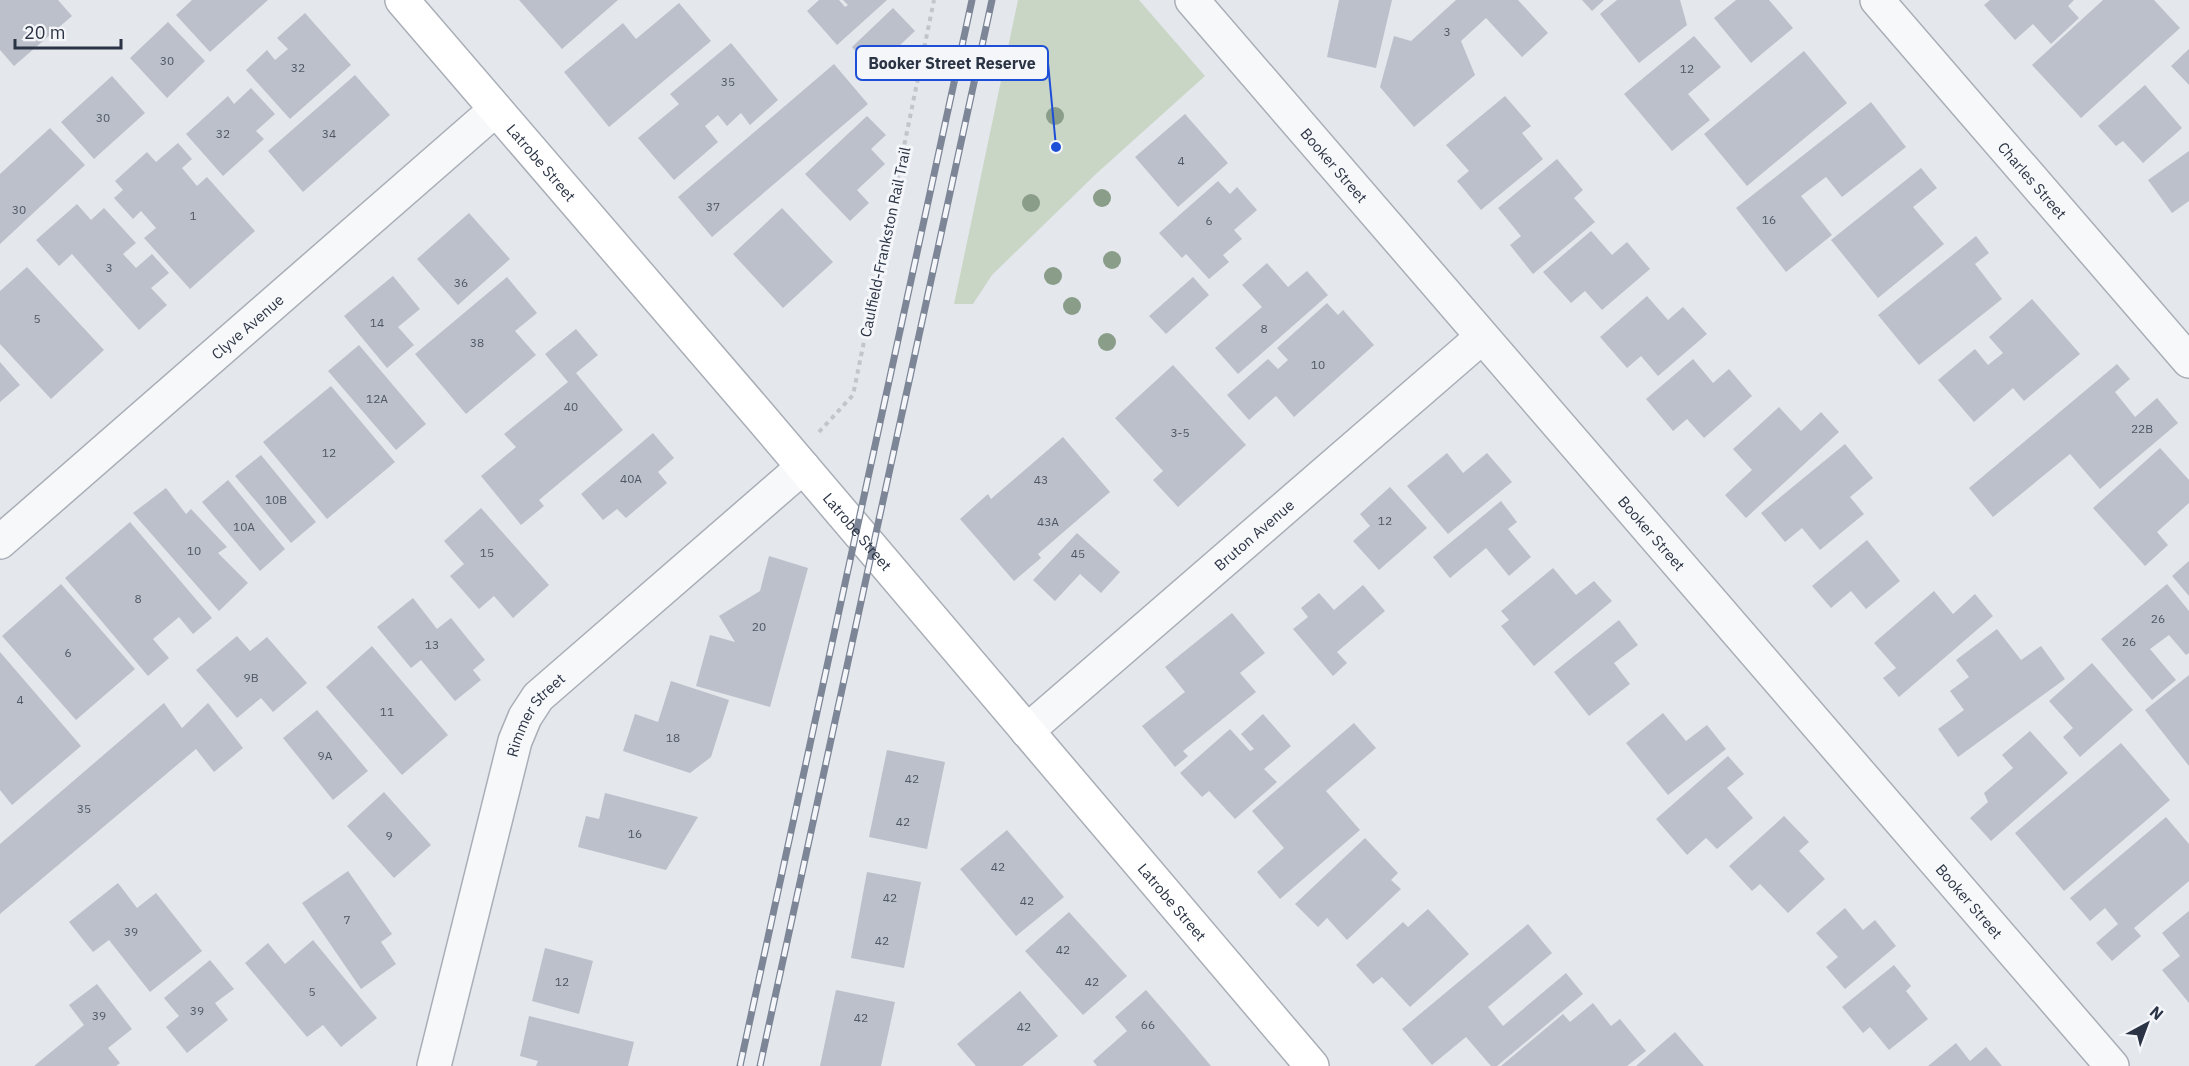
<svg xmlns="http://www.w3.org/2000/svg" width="2189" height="1066" font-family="'IBM Plex Sans',sans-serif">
<rect width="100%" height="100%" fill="#e4e7ec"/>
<!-- green -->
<path fill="#c9d6c5" d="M1018 0H1139L1205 76 1097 173 992 275 973 304H954Z"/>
<!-- building -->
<path fill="#bbc0ca" d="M0 0H58L72 16 14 66 0 50Z
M192 0H268L210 52 176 15Z
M519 0H618L562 49Z
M819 0H839L845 7 848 5 843 0H887L837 45 807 11Z
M1339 0H1392L1376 68 1327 57Z
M1456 0H1518L1548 33 1522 57 1486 18 1461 41 1475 75 1414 127 1380 87 1394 36 1411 41Z
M1582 0H1604L1592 11Z
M1617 0H1680L1687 25 1639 63 1600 14Z
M1736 0H1769L1793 28 1751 63 1714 18Z
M1990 0H2074L2068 6 2079 18 2051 44 2033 24 2015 40 1984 5Z
M2103 0H2154L2180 28 2081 118 2032 65Z
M679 3 711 41 609 127 564 72 623 23 636 39Z
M893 8 915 31 899 46 905 57 881 79 852 47Z
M305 13 351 65 290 119 246 70 267 50 275 60 288 49 277 38Z
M168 22 205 61 167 98 130 58Z
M1694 36 1721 67 1688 94 1710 120 1672 151 1624 94Z
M731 43 778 100 750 125 741 113 727 126 718 115 705 126 718 142 674 180 638 138 679 104 670 94Z
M2189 49V85L2171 66Z
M1804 51 1847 103 1747 186 1704 134Z
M834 64 868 104 712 237 678 197Z
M355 75 390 115 303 192 268 151Z
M112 76 145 113 94 159 61 122Z
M2145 85 2182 128 2143 163 2123 141 2116 146 2098 126Z
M251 88 275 114 256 131 264 139 223 176 186 134 228 96 234 104Z
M1505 96 1531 126 1522 133 1543 159 1481 210 1457 181 1469 171 1446 145Z
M1871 102 1906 147 1842 197 1826 177 1801 196 1832 235 1786 272 1736 208Z
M1185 114 1228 163 1178 207 1135 157Z
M867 116 886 135 871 149 885 164 857 190 869 203 850 221 805 174Z
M50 128 85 165 0 244V174Z
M178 143 192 159 182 168 197 186 207 177 255 231 190 289 144 238 156 228 141 211 133 219 114 198 123 190 115 181 147 152 156 162Z
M2189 151V201L2172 213 2148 180Z
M1557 159 1583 190 1574 198 1595 222 1533 274 1510 245 1521 236 1498 208Z
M1921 168 1937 188 1913 207 1944 244 1878 298 1831 240Z
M1218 181 1230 194 1237 187 1257 210 1234 230 1242 239 1223 255 1229 262 1209 279 1186 254 1182 258 1159 233Z
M77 204 91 220 104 208 136 243 123 254 136 268 152 254 169 273 151 288 167 305 139 330 72 254 59 266 36 240Z
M782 208 833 262 783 308 733 254Z
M469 213 510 259 458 305 417 259Z
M1591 231 1612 255 1627 242 1650 269 1602 310 1585 291 1571 303 1543 272Z
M1976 236 1989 253 1975 264 2002 299 1919 365 1878 315Z
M1267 263 1288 287 1307 271 1328 295 1238 374 1215 348 1262 307 1242 285Z
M27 267 104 350 51 399 0 344V291Z
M393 276 420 309 398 327 414 345 387 368 344 316Z
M507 277 537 313 515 331 536 355 466 414 415 354Z
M1193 277 1209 295 1166 334 1149 316Z
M1647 296 1668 320 1683 307 1707 334 1658 376 1641 356 1627 368 1600 337Z
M2032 299 2080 354 2024 401 2013 388 1974 422 1938 380 1975 349 1988 365 2003 353 1989 337Z
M1327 303 1338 315 1343 310 1374 345 1294 417 1276 396 1249 420 1227 395 1268 359 1278 369 1288 360 1277 348Z
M576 329 598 355 576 373 623 430 539 500 544 506 521 525 481 476 516 447 504 434 568 382 545 354Z
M359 345 426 424 396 450 328 371Z
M1693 359 1713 383 1729 369 1752 396 1704 438 1687 419 1673 431 1646 399Z
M0 362 20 385 0 402Z
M2117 364 2130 379 2115 392 2135 417 2157 398 2178 423 2100 489 2070 454 1993 517 1969 488Z
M1173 365 1246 445 1178 507 1153 480 1163 471 1115 418Z
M331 386 395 462 327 519 263 442Z
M1779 407 1801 431 1821 412 1839 432 1746 518 1725 495 1752 470 1733 449Z
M653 433 674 458 658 472 667 483 626 518 617 509 603 520 581 494Z
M1063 437 1110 492 1038 554 1041 558 1014 581 960 519 988 494 991 499Z
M1845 444 1873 478 1850 497 1864 514 1820 550 1802 528 1785 542 1761 513Z
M2160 448 2189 480V503L2157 532 2168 545 2145 566 2093 508Z
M1447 453 1463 473 1487 453 1512 482 1448 534 1407 486Z
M261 455 316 522 291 543 235 476Z
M228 480 285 549 260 571 202 502Z
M1390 487 1427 528 1379 570 1353 541 1370 526 1360 514Z
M166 488 186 514 191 509 227 547 218 553 248 583 219 611 133 513Z
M1501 501 1517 522 1508 529 1531 557 1509 576 1486 548 1450 578 1433 557Z
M481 508 549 585 513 618 494 596 479 609 450 576 464 564 444 541Z
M130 522 212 618 193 634 179 617 153 639 169 658 148 676 65 578Z
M1077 533 1120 572 1101 593 1080 574 1055 601 1033 580Z
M1867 540 1900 581 1866 609 1851 591 1831 608 1812 586Z
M769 556 808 568 770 707 696 686 710 635 735 642 719 616 760 591Z
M2189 561V596L2172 576Z
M1553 568 1576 595 1594 581 1612 601 1534 666 1501 626 1509 620 1501 611Z
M61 584 135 669 76 720 2 636Z
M2167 584 2189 611V653L2186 655 2169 635 2150 649 2176 680 2152 700 2101 639Z
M1363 585 1385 611 1337 652 1347 663 1333 676 1293 629 1308 617 1301 608 1319 593 1334 610Z
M1934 591 1953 614 1975 594 1993 616 1899 697 1883 678 1896 668 1874 643Z
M413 598 437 629 451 618 485 660 473 670 481 680 455 701 421 660 411 668 377 627Z
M1232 613 1265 653 1240 673 1256 692 1183 751 1188 756 1175 767 1142 726 1185 692 1165 667Z
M1619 620 1638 645 1614 663 1630 684 1589 716 1554 672Z
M1997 629 2021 660 2041 646 2065 679 1958 757 1938 729 1964 710 1950 691 1969 677 1956 660Z
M237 636 250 651 267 637 307 683 273 712 261 698 237 718 196 670Z
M372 646 448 735 402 775 326 687Z
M0 652 81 746 12 805 0 790Z
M2092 663 2133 710 2080 757 2063 737 2073 728 2049 701Z
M2189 675V766L2145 710Z
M671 681 729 700 711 757 690 773 623 751 635 714 658 722Z
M164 703 182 728 208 703 243 748 214 772 196 749 0 914V844Z
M317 710 368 771 333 800 283 738Z
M1663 713 1686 741 1707 725 1726 749 1668 795 1626 743Z
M1263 714 1291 746 1264 769 1277 782 1235 819 1209 791 1202 797 1180 773 1230 729 1250 751 1254 749 1241 734Z
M1354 723 1376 748 1326 791 1360 830 1280 899 1257 872 1284 848 1252 811Z
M2030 731 2068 773 1991 841 1970 818 1988 802 1984 793 2013 768 2002 755Z
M2121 743 2170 800 2064 891 2015 833Z
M887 750 945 762 927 849 869 837Z
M1728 756 1744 774 1727 788 1753 818 1717 849 1706 838 1687 855 1656 819Z
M384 792 431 845 394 878 347 826Z
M605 793 698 817 666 870 578 847 586 816 599 819Z
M1784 816 1809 842 1799 851 1825 879 1788 913 1760 884 1752 891 1729 866Z
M2166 817 2189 844V881L2134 928 2141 936 2112 961 2096 943 2118 924 2105 908 2090 921 2070 898Z
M1007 830 1064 897 1016 936 960 869Z
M1365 838 1398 873 1391 880 1401 889 1347 940 1327 918 1318 927 1295 904Z
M348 871 392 934 381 942 396 964 361 989 302 903Z
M867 872 921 882 904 968 851 958Z
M118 883 137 908 156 893 202 951 150 992 109 940 93 952 69 922Z
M1845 908 1863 930 1875 920 1896 946 1845 989 1826 967 1838 957 1816 933Z
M1428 909 1469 954 1410 1007 1382 977 1373 984 1356 965 1403 922 1408 927Z
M2189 911V1003L2162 970 2180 956 2162 933Z
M1069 912 1127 976 1083 1015 1025 951Z
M1528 924 1552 953 1488 1007 1503 1026 1566 973 1583 994 1497 1066H1491L1466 1037 1432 1065 1402 1029Z
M313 940 377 1018 341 1047 323 1025 307 1037 245 963 268 943 285 964Z
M545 948 593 961 579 1014 532 1001Z
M210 960 234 989 215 1003 228 1020 187 1053 166 1027 179 1016 164 998Z
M1894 965 1911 986 1906 991 1928 1019 1889 1050 1870 1027 1863 1033 1842 1007Z
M97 984 132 1029 108 1048 120 1063 116 1066H34L84 1025 69 1005Z
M836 990 895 1002 881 1066H820Z
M1146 990 1185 1035 1211 1066H1097L1093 1061 1127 1031 1115 1017Z
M1020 991 1058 1036 1022 1066H976L957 1044Z
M1593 1003 1611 1026 1620 1019 1646 1051 1627 1066H1501L1563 1014 1570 1022Z
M529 1016 634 1042 628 1066H536L538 1061 520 1056Z
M1675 1032 1704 1066H1636Z
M1956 1043 1970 1061 1986 1047 2002 1066H1928Z"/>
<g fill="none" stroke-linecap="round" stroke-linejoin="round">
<!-- street casing -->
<g stroke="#a9aeb7" stroke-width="36">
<g id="street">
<path id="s1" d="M1192 0 2112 1066"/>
<path id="s2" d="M1877 0 2189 361"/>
<path id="s3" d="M0 542 494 111"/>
<path id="s4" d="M1027 731 1482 337"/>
<path id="s5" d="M434 1066 515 741 525 717 538 697 803 467"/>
</g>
</g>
<!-- secondary casing -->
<g stroke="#a9aeb7" stroke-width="36">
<g id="secondary">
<path id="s6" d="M402 0 758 414 1312 1066"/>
</g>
</g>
<!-- path -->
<path stroke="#c2c5cb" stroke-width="4" stroke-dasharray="4.5 4.5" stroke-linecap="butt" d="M819 432 853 395 934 0"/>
<!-- street -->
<use href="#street" stroke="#f7f8fa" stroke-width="33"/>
<!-- secondary -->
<use href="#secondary" stroke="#fff" stroke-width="33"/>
<!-- rail casing -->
<g stroke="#7d8696" stroke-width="7">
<path id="rail" d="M740 1066 972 0
M760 1066 992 0"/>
</g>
<!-- rail -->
<use href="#rail" stroke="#f4f6f9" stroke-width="4.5" stroke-dasharray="14" stroke-linecap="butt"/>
</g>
<!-- trees -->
<g fill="#899d89">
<circle cx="1055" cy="116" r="9"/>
<circle cx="1102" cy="198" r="9"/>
<circle cx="1031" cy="203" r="9"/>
<circle cx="1112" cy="260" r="9"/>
<circle cx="1053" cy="276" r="9"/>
<circle cx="1072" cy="306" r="9"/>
<circle cx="1107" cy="342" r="9"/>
</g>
<g text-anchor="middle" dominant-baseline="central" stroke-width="6" stroke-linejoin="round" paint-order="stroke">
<!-- number labels -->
<g font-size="12" fill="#4f5766">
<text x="1447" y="31">3</text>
<text x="167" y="60">30</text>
<text x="298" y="67">32</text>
<text x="1687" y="68">12</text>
<text x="728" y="81">35</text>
<text x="103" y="117">30</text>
<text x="223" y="133">32</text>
<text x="329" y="133">34</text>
<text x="1181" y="160">4</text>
<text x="713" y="206">37</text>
<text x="19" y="209">30</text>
<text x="193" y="215">1</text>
<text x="1769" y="219">16</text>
<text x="1209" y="220">6</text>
<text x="109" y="267">3</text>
<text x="461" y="282">36</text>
<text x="37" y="318">5</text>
<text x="377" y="322">14</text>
<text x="1264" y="328">8</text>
<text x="477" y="342">38</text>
<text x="1318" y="364">10</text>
<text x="377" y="398">12A</text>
<text x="571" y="406">40</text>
<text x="2142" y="428">22B</text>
<text x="1180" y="432">3-5</text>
<text x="329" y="452">12</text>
<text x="631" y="478">40A</text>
<text x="1041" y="479">43</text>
<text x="276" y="499">10B</text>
<text x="1385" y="520">12</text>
<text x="1048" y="521">43A</text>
<text x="244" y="526">10A</text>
<text x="194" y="550">10</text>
<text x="487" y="552">15</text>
<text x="1078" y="553">45</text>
<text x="138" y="598">8</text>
<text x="2158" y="618">26</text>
<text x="759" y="626">20</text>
<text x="2129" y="641">26</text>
<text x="432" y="644">13</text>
<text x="68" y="652">6</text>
<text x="251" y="677">9B</text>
<text x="20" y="699">4</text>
<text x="387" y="711">11</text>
<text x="673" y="737">18</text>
<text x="325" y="755">9A</text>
<text x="912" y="778">42</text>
<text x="84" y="808">35</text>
<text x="903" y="821">42</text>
<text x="635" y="833">16</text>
<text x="389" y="835">9</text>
<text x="998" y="866">42</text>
<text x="890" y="897">42</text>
<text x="1027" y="900">42</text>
<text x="347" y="919">7</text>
<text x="131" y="931">39</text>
<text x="882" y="940">42</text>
<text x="1063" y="949">42</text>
<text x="562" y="981">12</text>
<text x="1092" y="981">42</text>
<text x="312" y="991">5</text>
<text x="197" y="1010">39</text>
<text x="99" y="1015">39</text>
<text x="861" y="1017">42</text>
<text x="1148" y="1024">66</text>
<text x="1024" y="1026">42</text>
</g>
<!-- street labels -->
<g font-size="15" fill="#2b3445" stroke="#f4f6f9">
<text stroke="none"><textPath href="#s6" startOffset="214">Latrobe Street</textPath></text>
<text stroke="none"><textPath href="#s1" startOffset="218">Booker Street</textPath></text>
<text stroke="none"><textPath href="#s2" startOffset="238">Charles Street</textPath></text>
<text transform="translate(885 242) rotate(-78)">Caulfield-Frankston Rail Trail</text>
<text stroke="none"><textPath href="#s3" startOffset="328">Clyve Avenue</textPath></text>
<text stroke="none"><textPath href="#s6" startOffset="700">Latrobe Street</textPath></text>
<text stroke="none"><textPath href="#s1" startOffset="704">Booker Street</textPath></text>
<text stroke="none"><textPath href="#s4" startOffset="300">Bruton Avenue</textPath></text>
<text stroke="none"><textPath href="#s5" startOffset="368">Rimmer Street</textPath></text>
<text stroke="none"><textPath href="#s1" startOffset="1190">Booker Street</textPath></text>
<text stroke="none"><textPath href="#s6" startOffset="1186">Latrobe Street</textPath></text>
</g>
</g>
<!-- callouts -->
<path fill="none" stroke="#1d4ed8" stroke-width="2" d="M1056 147L1048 63"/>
<circle fill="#1d4ed8" stroke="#f4f6f9" stroke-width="2" cx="1056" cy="147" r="6"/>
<rect fill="#f4f6f9" stroke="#1d4ed8" stroke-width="2" x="856" y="46" width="192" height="34" rx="6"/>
<g font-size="16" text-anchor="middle" font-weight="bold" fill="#2b3445">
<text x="952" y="69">Booker Street Reserve</text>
</g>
<!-- north arrow -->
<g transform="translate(2147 1024) rotate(41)" stroke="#f4f6f9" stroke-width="4.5" paint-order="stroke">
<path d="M0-4.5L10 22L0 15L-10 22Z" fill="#2b3445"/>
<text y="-9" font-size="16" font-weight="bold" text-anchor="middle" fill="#2b3445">N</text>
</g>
<!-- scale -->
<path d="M15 39v9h106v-9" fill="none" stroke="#2b3445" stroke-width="3"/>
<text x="24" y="39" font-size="18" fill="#2b3445" stroke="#f4f6f9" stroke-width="4.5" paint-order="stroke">20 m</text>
</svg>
